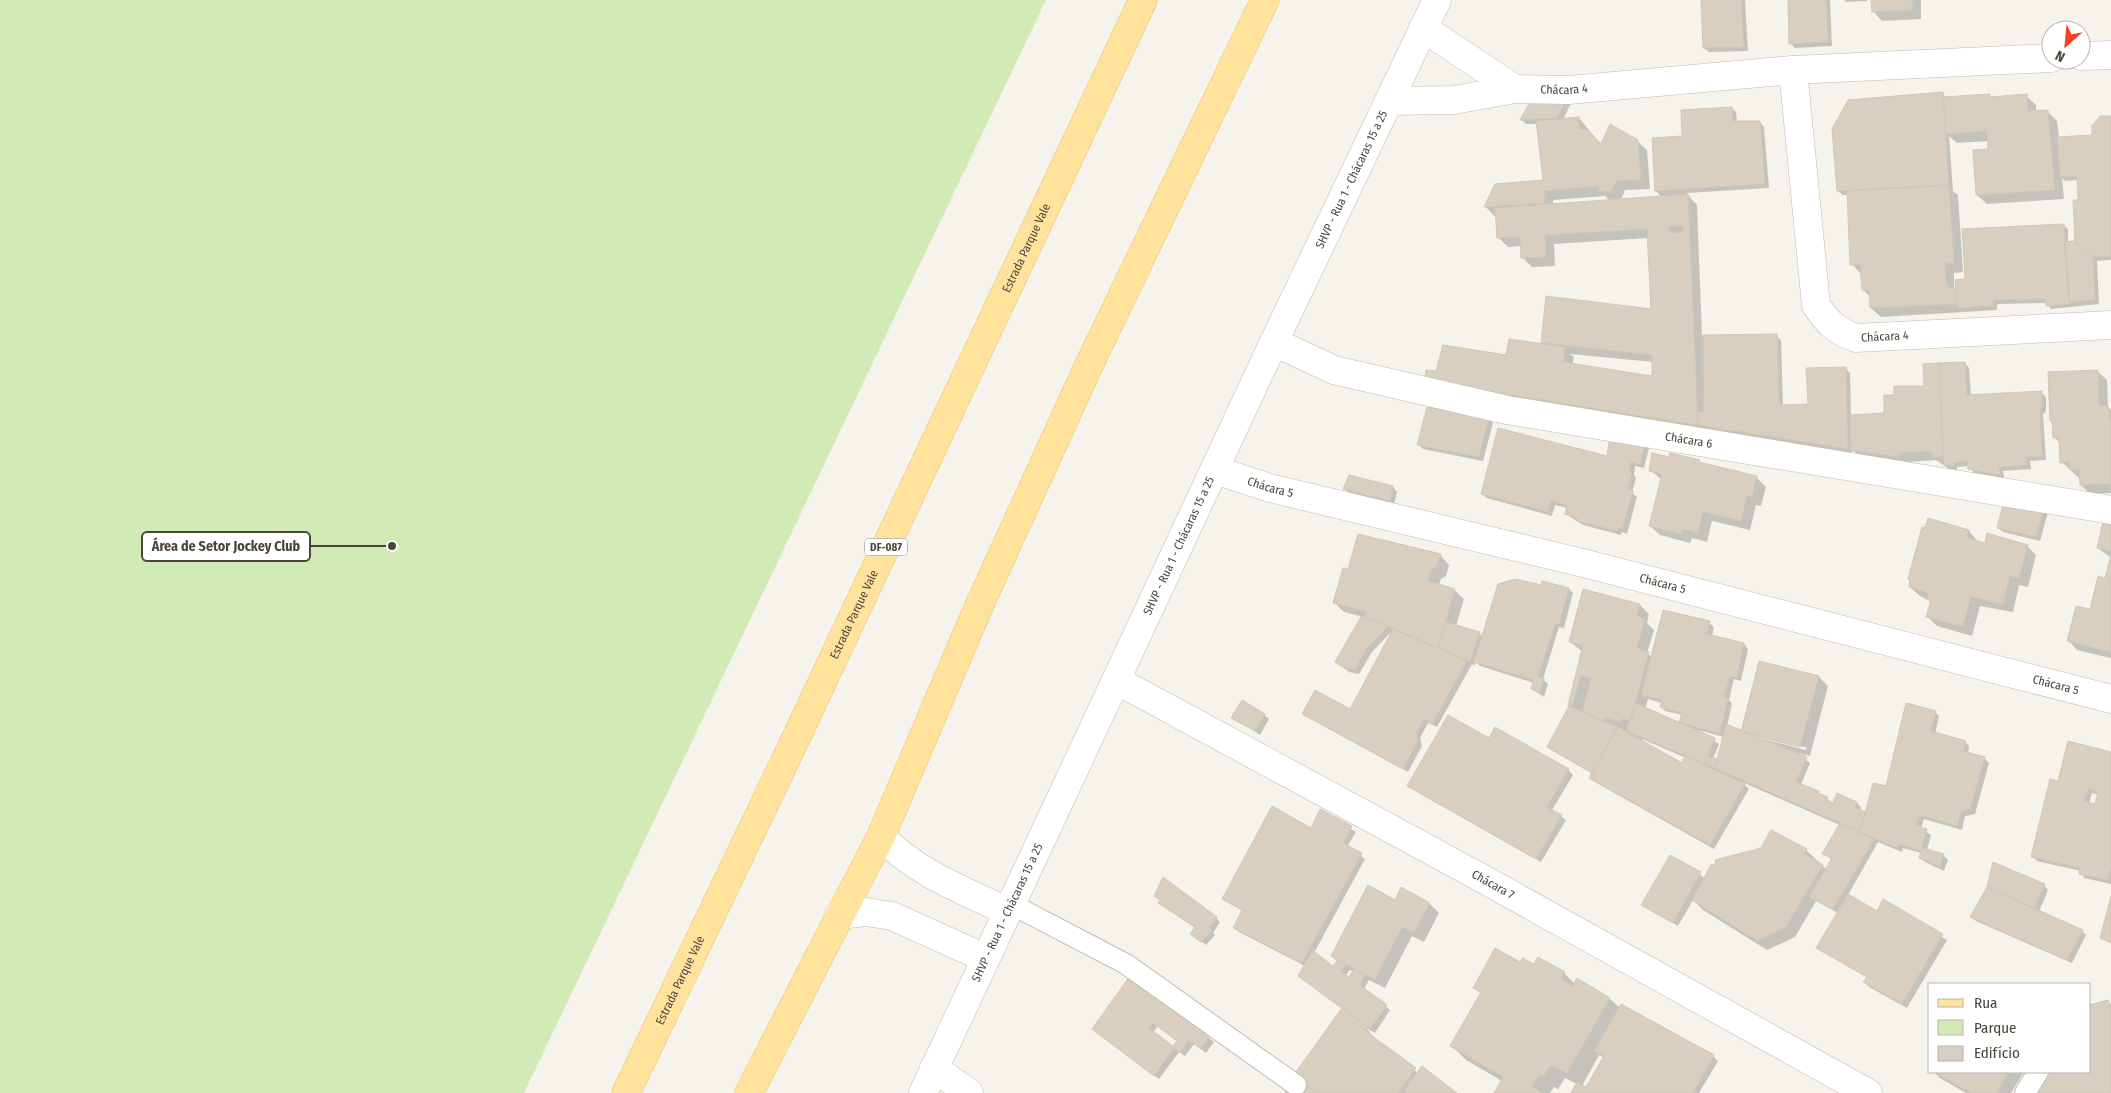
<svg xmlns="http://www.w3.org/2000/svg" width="2111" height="1093" font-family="'Fira Sans Condensed',sans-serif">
<rect width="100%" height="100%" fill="#f6f3ec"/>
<!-- green -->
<path fill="#d2eab5" d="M0 0H1046L524 1093H0Z"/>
<!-- shadow -->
<path fill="#0003" fill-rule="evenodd" d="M1702 0H1745L1748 51 1709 52 1704 48Z
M1789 0H1830L1832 46 1795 48 1791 44Z
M1844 0H1867V1L1846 2Z
M1872 0H1921V19L1882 21 1873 11Z
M1606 81 1607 101 1571 103 1563 120 1579 118 1602 146 1637 141 1647 150 1650 189 1625 190 1621 200 1662 197 1656 191 1684 137 1732 108 1736 112 1737 122H1760L1764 127 1769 188 1686 193 1697 205 1702 336H1776L1781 340 1783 406 1809 405 1846 368 1850 373 1851 416 1885 414 1895 396 1926 387 1924 365 1965 363 1969 368 1971 396 2041 392 2046 397V412L2043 414 2046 460 2030 461 2031 469 2003 471 2004 478 1974 473 1969 466 1957 467V470L1949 469 1936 460 1908 462V466L1862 459 1852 449V453L1435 390 1437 373 1507 356 1542 345 1547 298 1652 310 1648 238 1554 244 1555 266 1532 267 1522 257V246L1508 247 1498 237 1497 215 1494 216 1485 206 1545 182 1537 124H1526L1522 120 1543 82ZM1605 196 1609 200 1553 204V200ZM1570 354 1653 362V378L1572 365 1574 357Z
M1943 94 1947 98 2026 96 2036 105V112H2048L2057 121 2059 138 2093 136 2111 117V260L2097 261 2099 304 2051 309 2047 303 1997 304V310L1881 317 1871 308V298L1863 290 1861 274 1852 264 1848 195H1843L1838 191ZM1949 136 1957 143 1989 141V150L1977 195 1987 204 2064 199 2062 178 2065 181 2078 180 2079 201 2076 243H2068V229L2063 225 1966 280 1954 290V273L1963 272 1958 195 1953 191Z
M2097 371 2107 380 2108 407 2111 410V493L2090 494 2081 485V480L2062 462 2061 444 2054 437Z
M1488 418 1493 423 1483 461 1423 449 1419 445Z
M1645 444 1649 448 1644 468 1635 466 1634 475 1636 478 1632 493 1637 497 1627 534 1622 532 1621 535 1583 525 1566 514 1568 508 1555 505 1552 516 1487 498 1482 494 1608 458Z
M1670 458 1699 461 1703 464 1756 477 1766 487 1761 506 1756 505 1750 530 1712 521 1707 542 1692 538 1690 543 1660 535 1650 526 1662 480 1650 470Z
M1350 476 1393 487 1397 492 1394 505 1349 493 1345 489Z
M2005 502 2048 512 2040 541 2003 532 1999 528Z
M2111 520V558L2098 548Z
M1969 531 1978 542 1986 545 2027 546 2036 555 2028 587 2019 585 2013 612 1980 606 1972 636 1937 626 1928 617 1932 602 1920 596 1910 587 1911 582 1909 579Z
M1440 555 1449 565 1446 576 1441 579 1439 585 1454 590 1464 599 1456 626 1479 633 1483 637 1542 587 1569 589 1573 593 1564 628 1559 627 1543 679 1548 684 1544 697 1532 689 1534 683 1480 666 1476 662 1474 666 1472 664 1437 727 1428 723 1420 738 1422 746 1408 772 1303 714 1350 711 1393 630 1372 652 1359 674 1349 672 1337 662 1363 617 1344 612 1335 603 1349 571Z
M2111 559V658L2077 650 2068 640 2090 611 2106 579Z
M1584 590 1640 605 1649 614 1647 623 1654 630 1647 653 1652 657 1709 623 1714 627 1712 636 1744 644 1748 649 1741 681 1734 679 1729 700 1732 704 1727 726 1742 732 1819 677 1828 686 1810 756 1794 752 1810 763 1801 785 1818 792 1831 804 1857 803 1861 807 1860 811 1866 813 1887 788 1935 712 1939 716 1935 734 1965 742 1969 746 1968 754 1984 758 1989 763 1975 814 1965 816 1962 830 1924 819 1921 829 1931 835 1927 850 1943 855 1948 860 1944 871 1925 862 1920 858 1922 853 1903 848 1902 852 1878 842 1848 895 1877 913 1884 901 1947 940 1907 1008 1869 987 1865 982 1868 978 1818 948 1838 913 1816 901 1795 937 1767 950 1703 910 1693 900 1678 926 1643 905 1671 857 1705 878 1806 850 1827 870 1832 860 1824 853 1840 825 1742 782 1749 789 1714 849 1595 782 1590 778 1593 774 1553 751 1548 747 1571 706 1583 652 1570 642ZM1648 699 1662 703 1661 707 1665 711 1682 715 1680 724 1645 709ZM1698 730 1724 737 1718 760 1713 759 1719 744ZM1752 733 1807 748 1806 750 1752 736ZM1642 739 1686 758 1683 764 1641 740Z
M1264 715 1269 719 1260 735 1233 718Z
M1489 740 1568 770 1573 775 1552 810 1566 820 1541 862 1409 786Z
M2111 753V884L2084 878 2081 871 2037 861 2033 856 2059 782ZM2092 793 2099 795 2096 805 2089 804Z
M1321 811 1356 832 1347 847 1365 859 1314 953 1334 967 1338 962 1332 956 1395 902 1402 889 1430 904 1439 913 1424 942 1412 936 1385 988 1369 980 1364 989 1390 1010 1375 1033 1366 1028 1379 1043 1418 1073 1455 1093H1287L1343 1009 1300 976 1305 966 1239 932 1234 928 1243 911 1223 899 1312 829ZM1350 970 1354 972 1349 979 1345 976Z
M2044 885 2048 890 2039 912 2082 931 2086 935 2072 963 1976 921 1971 917Z
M1159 902 1216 918 1220 922 1213 933 1215 935 1206 945 1191 934 1195 928Z
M1539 958 1564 973 1575 984 1577 980 1610 999 1620 1008 1713 1056 1718 1061 1699 1093H1572L1577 1084 1565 1078 1558 1089 1554 1087 1550 1093H1495L1502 1081 1466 1060 1452 1046 1481 994 1474 987 1521 964 1534 966ZM1599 1055 1604 1058 1587 1088 1582 1086Z
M2108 1001 2111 1005V1093H2039L2050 1072H2090V1006Z
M1208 1013 1197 1028 1214 1042 1206 1053 1194 1044 1185 1056 1179 1052 1159 1079 1098 1033ZM1158 1026 1178 1041 1173 1048 1153 1033Z
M1934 1072H2024L2011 1093H1966L1940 1078Z"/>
<!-- building -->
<path fill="#d8cfc1" stroke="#d3c7b4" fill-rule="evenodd" d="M1701 0H1741L1744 47 1703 48Z
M1788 0H1826L1828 42 1789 44Z
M1871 0H1912L1913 10 1872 12Z
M1542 80 1567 99 1557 118 1520 120Z
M1943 92 1949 185 1837 191 1832 129 1848 100Z
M1990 94V97L2027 94 2028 111 2048 110 2055 190 1976 195 1973 150 1988 149 1987 131 1946 134 1943 97Z
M1732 107 1733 121H1760L1765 184 1655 191 1652 138 1682 136 1681 110Z
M2100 116H2111V256L2093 257 2075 241 2073 200H2078L2077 176 2060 177 2057 137 2092 135V126Z
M1579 117V129L1588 130 1601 144 1610 124 1638 140 1641 180 1616 181 1612 191 1599 192V186L1544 191 1545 203 1484 207 1495 184 1543 180 1536 121Z
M1949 185 1954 263 1945 264 1946 284H1948V288H1956L1957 304 1870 308 1869 290H1862L1860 264 1850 265 1847 191Z
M1688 194 1698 425 1424 381 1426 370 1436 371 1443 345 1506 355 1509 339 1565 347 1563 362 1652 376V355L1541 343 1546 296 1651 309 1647 229 1545 235 1546 257 1521 258 1520 237 1497 238 1495 208ZM1669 226H1683V232L1670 233Z
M2064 224 2070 304 2046 306V299L1993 300V306L1957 308 1955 280 1965 279 1962 229Z
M2075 241 2093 257 2095 300 2069 302 2064 242Z
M1777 334 1779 405 1808 404 1806 368 1846 367 1848 449 1698 425 1697 412H1704L1703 335Z
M1965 362 1967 395 2042 391V408L2040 409 2042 456 2026 457 2027 465 1999 467 2000 475 1968 469 1967 461 1953 463 1954 466 1944 465 1939 363Z
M1939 363 1943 457H1932V451L1899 453V457L1851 450 1850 415 1884 413V395H1894V386H1924L1923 364Z
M2098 370 2099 406H2108L2111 425V492L2110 484 2080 485 2079 470H2070L2069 462 2060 463 2059 438H2053L2052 422 2050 421 2048 372Z
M1427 407 1489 417 1479 457 1417 445Z
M1498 428 1607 456 1610 437 1645 443 1640 465 1631 462 1629 471 1632 472 1628 490 1633 491 1622 530 1618 528 1617 531 1577 521V518L1565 514 1567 505 1551 501 1548 512 1481 494Z
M1652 453 1669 457 1670 453 1700 460 1699 462 1757 476 1752 497 1747 496 1741 521 1703 512 1698 533 1682 529 1681 534 1649 526 1662 474 1649 471Z
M1349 475 1393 486 1390 501 1343 489Z
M2004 501 2044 507 2036 537 1997 528Z
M2104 517 2111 519V551L2097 548Z
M1928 518 1969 530 1967 538 1985 543 1987 533 2028 545 2019 579 2010 576 2003 604 1971 597 1963 627 1926 617 1931 600 1927 599 1928 593 1909 587 1910 580 1908 579 1922 527 1925 528Z
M1358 534 1441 554 1437 566 1432 569 1428 581 1455 589 1438 648 1365 616 1367 612 1333 603 1343 568 1348 569Z
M2111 555V652L2067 641 2076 606 2090 609 2098 576 2105 578Z
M1516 579 1541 585 1542 581 1569 588 1559 625 1555 624 1538 677 1544 678 1540 693 1531 689 1534 680 1474 662 1498 584Z
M1583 589 1640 604 1637 616 1645 619 1637 648 1649 652 1631 720 1621 719V722L1605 718 1604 721 1582 711 1591 678 1581 676 1572 707 1568 705 1583 645 1569 642Z
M1663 610 1710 621 1707 634 1744 643 1737 677 1730 676 1724 697 1728 698 1720 734 1679 722 1682 713 1660 707 1662 700 1641 695Z
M1362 615 1388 626 1367 648 1355 670 1344 668 1335 662Z
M1446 622 1480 632 1470 662 1438 648Z
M1393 629 1467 661 1432 724 1424 719 1416 733 1418 741 1403 769 1302 714 1315 690 1350 709Z
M1759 661 1819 676 1800 747 1741 732Z
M1242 700 1265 714 1255 731 1231 718Z
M1635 703 1715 738 1708 756 1717 759 1715 768 1626 731Z
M1906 703 1936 711 1931 731 1966 741 1963 751 1985 757 1970 809 1961 812 1957 826 1920 815 1916 826 1927 829 1922 848 1944 854 1940 867 1919 858 1921 851 1899 844 1897 848 1860 832 1873 783 1886 786Z
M1569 706 1618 727 1592 773 1547 747Z
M1448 715 1489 738 1495 727 1569 769 1547 807 1562 815 1536 859 1407 786Z
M1726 724 1807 757 1796 782 1819 791 1818 793 1828 797 1827 800 1833 803 1837 793 1857 802 1855 807 1865 812 1860 832 1715 768Z
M1618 727 1682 763 1685 756 1745 784 1710 845 1589 778Z
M2068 741 2111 752V867L2108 880 2079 874 2080 868 2031 857 2050 779 2058 781ZM2088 789 2098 792 2095 804 2084 801Z
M1272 806 1311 828 1320 809 1352 826 1343 843 1362 853 1302 963 1233 928 1242 910 1222 899Z
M1840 823 1874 839 1833 909 1809 897 1832 858 1822 854Z
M1771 830 1807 849 1804 853 1823 865 1786 927 1757 941 1692 900 1711 865 1716 864 1715 860 1761 848Z
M1670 855 1701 872 1673 923 1641 905Z
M1993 862 2045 884 2034 909 1987 887Z
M1163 877 1217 917 1209 928 1212 930 1201 942 1190 934 1195 927 1158 903 1160 900 1154 896Z
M1368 885 1395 900 1401 887 1430 903 1414 933 1402 927 1375 980 1331 956Z
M1987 887 2083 930 2067 960 1970 917Z
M1848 894 1877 911 1883 899 1943 934 1902 1004 1863 982 1867 977 1816 948Z
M2111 896V943L2100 938Z
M1495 948 1520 962 1522 958 1534 964 1538 957 1565 972 1561 979 1573 986 1577 978 1610 998 1567 1073 1551 1065 1544 1076 1540 1074 1532 1087 1543 1093H1494L1503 1077 1450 1046 1481 992 1473 988Z
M1312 950 1333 966 1338 960 1346 965 1341 971 1349 977 1354 969 1365 975 1360 985 1387 1005 1370 1029 1298 976Z
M1140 962 1204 1008 1193 1024 1210 1036 1201 1049 1189 1040 1180 1053 1174 1048 1154 1076 1092 1029ZM1153 1023 1177 1041 1173 1046 1149 1028Z
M2108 1000 2111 1011V1093H2038L2049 1072H2090V1005Z
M1621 1004 1714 1055 1693 1093H1571L1577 1082 1586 1087 1604 1056 1594 1051Z
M1342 1008 1367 1027 1364 1030 1416 1068 1398 1093H1317L1293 1076Z
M1422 1066 1432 1074 1457 1093H1407L1404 1090Z
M1934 1072H2009L1997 1093H1971Z
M1296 1077 1317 1093H1285Z"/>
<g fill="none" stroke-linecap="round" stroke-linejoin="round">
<!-- service casing -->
<g stroke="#c2bbae" stroke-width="22">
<path id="service" d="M1011 904 1126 964 1296 1085
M2025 1093 2038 1072"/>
</g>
<!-- minor casing -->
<g stroke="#c2bbae" stroke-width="29">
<g id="minor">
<path d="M1423 28 1515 89"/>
<path d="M2081 56 2111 55"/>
<path id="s1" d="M1793 70 1816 305C1827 322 1836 331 1856 338L2111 325"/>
<path id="s2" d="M1389 101 1454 100 1515 89 1569 90 1793 70 2051 58"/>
<path id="s3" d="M1274 342 1334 370 1507 410 2111 510"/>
<path id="s4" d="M1215 470 1270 488 1579 562 2111 699"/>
<path id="s5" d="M1116 680 1476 875 1868 1093"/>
<path d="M881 836C915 872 962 890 1007 911"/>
<path d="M839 915 866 912 892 916 985 958"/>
<path d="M934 1068 969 1093"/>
<path id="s6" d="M923 1093 1274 342 1437 0"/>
</g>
</g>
<!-- primary casing -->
<g stroke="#e6c16a" stroke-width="29">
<g id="primary">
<path id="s7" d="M626 1093 787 757 1143 0"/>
<path d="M749 1093 881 836 979 606 1089 365 1265 0"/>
</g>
</g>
<!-- service -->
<use href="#service" stroke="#fff" stroke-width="20"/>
<!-- minor -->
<use href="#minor" stroke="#fff" stroke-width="28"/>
<!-- primary -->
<use href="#primary" stroke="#ffe39c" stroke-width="28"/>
</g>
<g text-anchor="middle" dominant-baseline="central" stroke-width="4" stroke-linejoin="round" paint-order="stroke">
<!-- shield labels -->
<rect fill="#fff" stroke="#817c74" stroke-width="1" x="865" y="538.5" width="42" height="17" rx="4"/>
<g font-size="11" font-weight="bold" fill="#4b4439">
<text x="886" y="547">DF-087</text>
</g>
<!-- street labels -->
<g font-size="12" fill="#4b4439" stroke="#fff">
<text stroke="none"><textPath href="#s2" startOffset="176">Chácara 4</textPath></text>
<text stroke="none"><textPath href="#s6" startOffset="1009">SHVP - Rua 1 - Chácaras 15 a 25</textPath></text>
<text stroke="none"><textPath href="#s7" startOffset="935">Estrada Parque Vale</textPath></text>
<text stroke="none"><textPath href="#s1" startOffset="318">Chácara 4</textPath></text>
<text stroke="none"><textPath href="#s3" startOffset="428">Chácara 6</textPath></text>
<text stroke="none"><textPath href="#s4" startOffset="58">Chácara 5</textPath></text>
<text stroke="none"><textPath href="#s6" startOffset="604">SHVP - Rua 1 - Chácaras 15 a 25</textPath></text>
<text stroke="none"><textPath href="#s4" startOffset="462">Chácara 5</textPath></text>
<text stroke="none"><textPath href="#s7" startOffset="530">Estrada Parque Vale</textPath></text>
<text stroke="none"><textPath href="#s4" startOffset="868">Chácara 5</textPath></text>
<text stroke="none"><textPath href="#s5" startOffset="429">Chácara 7</textPath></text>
<text stroke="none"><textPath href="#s6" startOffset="199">SHVP - Rua 1 - Chácaras 15 a 25</textPath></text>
<text stroke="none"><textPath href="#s7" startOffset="125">Estrada Parque Vale</textPath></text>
</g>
</g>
<!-- callouts -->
<path fill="none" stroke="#4b4439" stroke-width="2" d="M392 546L310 546"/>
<circle fill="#4b4439" stroke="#fff" stroke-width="2" cx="392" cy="546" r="5"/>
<rect fill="#fff" stroke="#4b4439" stroke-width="2" x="142" y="532" width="168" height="29" rx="5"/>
<g font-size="14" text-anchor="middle" font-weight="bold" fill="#4b4439">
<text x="226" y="551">Área de Setor Jockey Club</text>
</g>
<!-- legend -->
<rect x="1928" y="983" width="162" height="90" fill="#ffffff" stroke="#b7b4b0"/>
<rect x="1938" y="999" width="25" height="8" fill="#ffe39c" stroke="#b7b4b0"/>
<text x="1974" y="1008" font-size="15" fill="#4b4439">Rua</text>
<rect x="1938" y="1020" width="25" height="15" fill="#d2eab5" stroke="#b7b4b0"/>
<text x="1974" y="1033" font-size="15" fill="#4b4439">Parque</text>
<rect x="1938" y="1046" width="25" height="15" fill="#d8cfc1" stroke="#b7b4b0"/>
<text x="1974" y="1058" font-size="15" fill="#4b4439">Edifício</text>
<!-- north arrow -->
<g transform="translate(2066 45) rotate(207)"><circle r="24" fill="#ffffff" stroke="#b7b4b0"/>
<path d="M0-4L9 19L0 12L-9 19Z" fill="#fc3f1d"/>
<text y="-8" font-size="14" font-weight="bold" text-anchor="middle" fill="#4b4439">N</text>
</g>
</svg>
